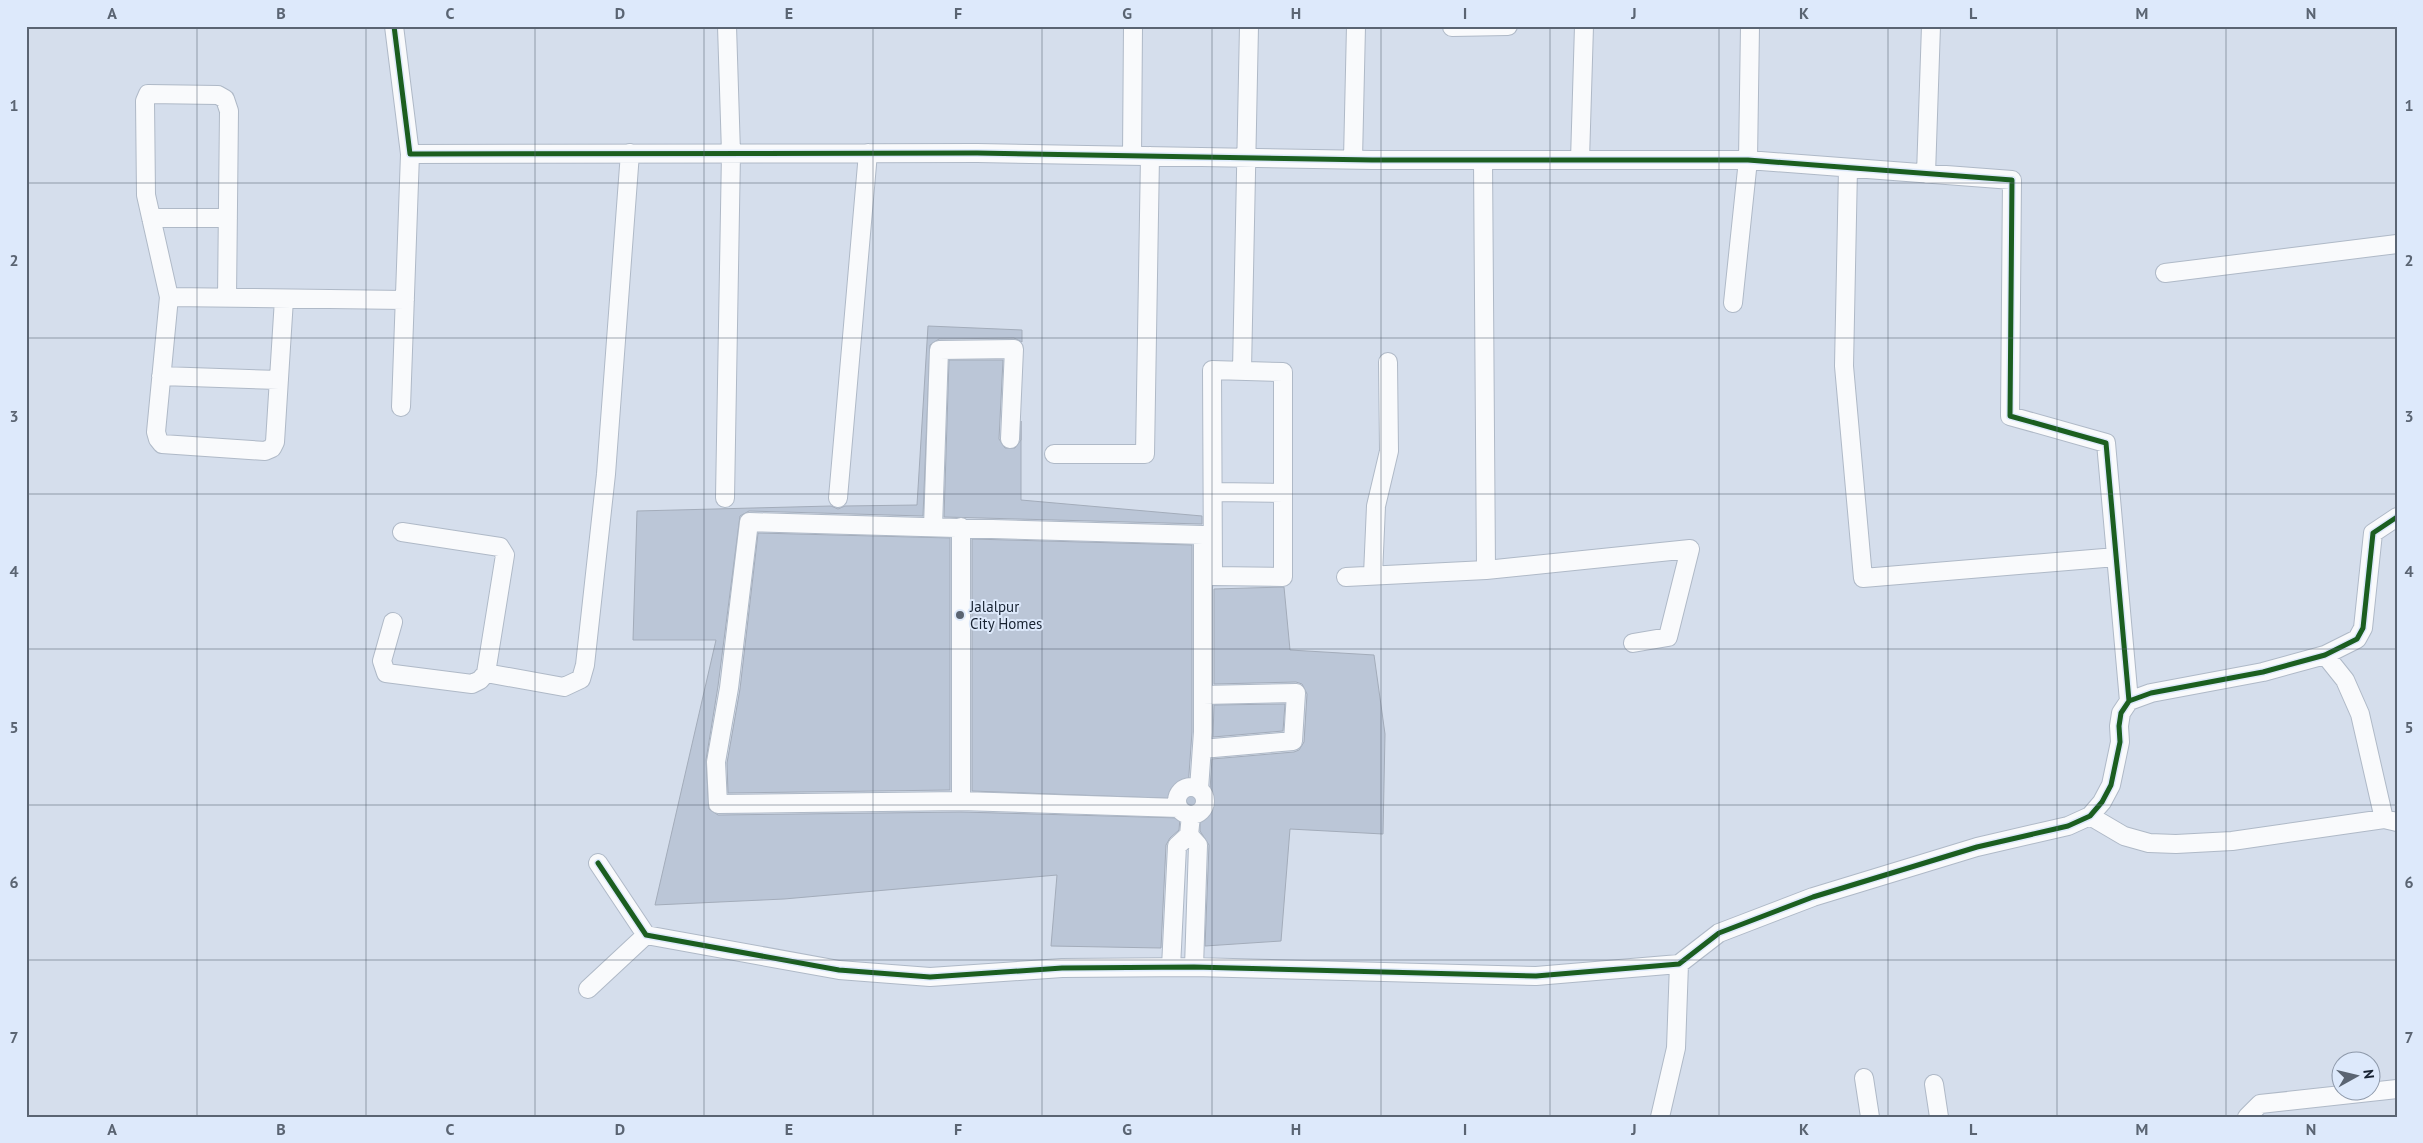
<svg xmlns="http://www.w3.org/2000/svg" width="2423" height="1143" font-family="'PT Sans',sans-serif">
<rect width="100%" height="100%" fill="#d5deec"/>
<!-- building -->
<path fill="#bbc6d7" stroke="#a3acba" d="M928 326 1022 330V342L1014 338 939 339 930 345 923 516 749 511 740 516 718 686 706 760 709 809 718 815 961 812 1180 818 1179 830 1170 838 1166 845 1161 948 1051 946 1057 875 784 899 655 905 716 640H633L637 511 831 506 838 509 845 506 917 505Z
M949 360H1003L999 439 1005 448H1015L1021 440V421V500L1202 516V524L944 517Z
M758 533 950 538V790L728 793 727 763 740 689Z
M972 539 1192 545V732L1188 788 1190 794 1198 800 1204 798 1210 790 1212 759 1294 752 1299 750 1304 742 1307 694 1302 684 1296 682 1214 684V589L1284 587 1290 650 1374 655 1385 734 1383 834 1290 829 1281 941 1205 946 1209 845 1200 831V810L1197 806 1189 805 1184 799 972 791Z
M1285 704 1283 731 1213 737 1214 705Z"/>
<g fill="none" stroke-linecap="round" stroke-linejoin="round">
<!-- street casing -->
<g stroke="#afb9c7" stroke-width="20">
<path id="street" d="M394 26 410 154 977 153 1372 160H1748L2012 180 2010 416 2106 443 2129 701
M1452 27 1508 26
M1132 156 1133 26
M1353 159 1356 26
M1483 160 1486 570
M1580 160 1584 26
M1848 168 1844 366 1863 578 2116 557
M1926 174 1931 26
M151 218H228
M2165 273 2397 244
M169 297 405 300
M227 298 229 111 225 99 218 95 148 94 145 101 146 195 169 297 156 432 158 439 162 444 265 451 272 448 275 442 284 299
M1733 303 1748 160 1750 26
M1212 370 1283 372V577L1213 576Z
M1242 370 1249 26
M161 376 279 380
M401 407 410 154
M1054 454H1145L1150 156
M1213 492 1283 493
M725 498 731 153 727 26
M838 498 868 153
M933 527 939 350 1014 349 1010 439
M402 532 500 547 505 555 486 673
M1373 575 1376 506 1389 451 1388 362
M1346 577 1486 570 1690 549 1668 637 1633 643
M393 622 382 661 386 673 472 684 480 680 486 673 564 687 581 679 585 665 606 474 630 153
M2325 655 2345 680 2360 714 2384 819
M1202 749 1293 741 1296 693 1203 695
M1177 801a14 14 0 1 1 28 0a14 14 0 1 1-28 0Z
M961 801V527
M1179 808 961 801 718 804 716 762 729 688 749 522 1203 535V732L1199 789
M2090 816 2124 836 2149 843 2176 844 2232 841 2384 819 2397 822
M1189 835 1198 845 1194 967
M598 863 646 935 839 970 930 977 1062 968 1194 967 1536 976 1679 964 1719 933 1813 897 1977 847 2068 826 2090 816 2102 802 2111 785 2120 742 2119 726 2121 713 2129 701 2151 693 2263 672 2325 655 2357 639 2363 628 2373 533 2397 517
M1171 967 1177 846 1189 835 1191 815
M588 989 646 935
M1864 1078 1870 1117
M1934 1084 1939 1117
M1660 1117 1676 1048 1679 964
M2247 1117 2260 1104 2397 1089"/>
</g>
<!-- street -->
<use href="#street" stroke="#f9fafc" stroke-width="18"/>
<!-- cycleway casing -->
<g stroke="#dde9fb" stroke-width="8">
<path id="cycleway" d="M394 26 410 154 977 153 1372 160H1748L2012 180 2010 416 2106 443 2129 701
M598 863 646 935 839 970 930 977 1062 968 1194 967 1536 976 1679 964 1719 933 1813 897 1977 847 2068 826 2090 816 2102 802 2111 785 2120 742 2119 726 2121 713 2129 701 2151 693 2263 672 2325 655 2357 639 2363 628 2373 533 2397 517"/>
</g>
<!-- cycleway -->
<use href="#cycleway" stroke="#1b5e20" stroke-width="5"/>
</g>
<!-- grid -->
<path fill="none" stroke="#5a6472" stroke-width="1" stroke-opacity="0.55" d="M197 26V1117M366 26V1117M535 26V1117M704 26V1117M873 26V1117M1042 26V1117M1212 26V1117M1381 26V1117M1550 26V1117M1719 26V1117M1888 26V1117M2057 26V1117M2226 26V1117M26 183H2397M26 338H2397M26 494H2397M26 649H2397M26 805H2397M26 960H2397"/>
<!-- markers -->
<circle fill="#5a6472" stroke="#dde9fb" stroke-width="2" cx="960" cy="615" r="5"/>
<g text-anchor="middle" dominant-baseline="central" stroke-width="4" stroke-linejoin="round" paint-order="stroke">
<!-- poi labels -->
<g font-size="15" fill="#172231" stroke="#dde9fb" text-anchor="start">
<text x="970" y="606">Jalalpur<tspan x="970" dy="17">City Homes</tspan></text>
</g>
</g>
<!-- border -->
<rect width="2423" height="1143" fill="none" stroke="#dde9fb" stroke-width="55"/>
<!-- north arrow -->
<g transform="translate(2356 1076) rotate(82)"><circle r="24" fill="#dde9fb" stroke="#8e99aa"/>
<path d="M0-4L9 19L0 12L-9 19Z" fill="#5a6472"/>
<text y="-8" font-size="14" font-weight="bold" text-anchor="middle" fill="#172231">N</text>
</g>
<rect x="28" y="28" width="2368" height="1088" fill="none" stroke="#5a6472" stroke-width="2"/>
<g font-size="16" text-anchor="middle" font-weight="bold" fill="#5a6472">
<text x="112" y="19">A</text>
<text x="281" y="19">B</text>
<text x="450" y="19">C</text>
<text x="620" y="19">D</text>
<text x="789" y="19">E</text>
<text x="958" y="19">F</text>
<text x="1127" y="19">G</text>
<text x="1296" y="19">H</text>
<text x="1465" y="19">I</text>
<text x="1634" y="19">J</text>
<text x="1804" y="19">K</text>
<text x="1973" y="19">L</text>
<text x="2142" y="19">M</text>
<text x="2311" y="19">N</text>
<text x="14" y="111">1</text>
<text x="2409" y="111">1</text>
<text x="14" y="266">2</text>
<text x="2409" y="266">2</text>
<text x="14" y="422">3</text>
<text x="2409" y="422">3</text>
<text x="14" y="577">4</text>
<text x="2409" y="577">4</text>
<text x="14" y="733">5</text>
<text x="2409" y="733">5</text>
<text x="14" y="888">6</text>
<text x="2409" y="888">6</text>
<text x="14" y="1043">7</text>
<text x="2409" y="1043">7</text>
<text x="112" y="1135">A</text>
<text x="281" y="1135">B</text>
<text x="450" y="1135">C</text>
<text x="620" y="1135">D</text>
<text x="789" y="1135">E</text>
<text x="958" y="1135">F</text>
<text x="1127" y="1135">G</text>
<text x="1296" y="1135">H</text>
<text x="1465" y="1135">I</text>
<text x="1634" y="1135">J</text>
<text x="1804" y="1135">K</text>
<text x="1973" y="1135">L</text>
<text x="2142" y="1135">M</text>
<text x="2311" y="1135">N</text>
</g>
</svg>
